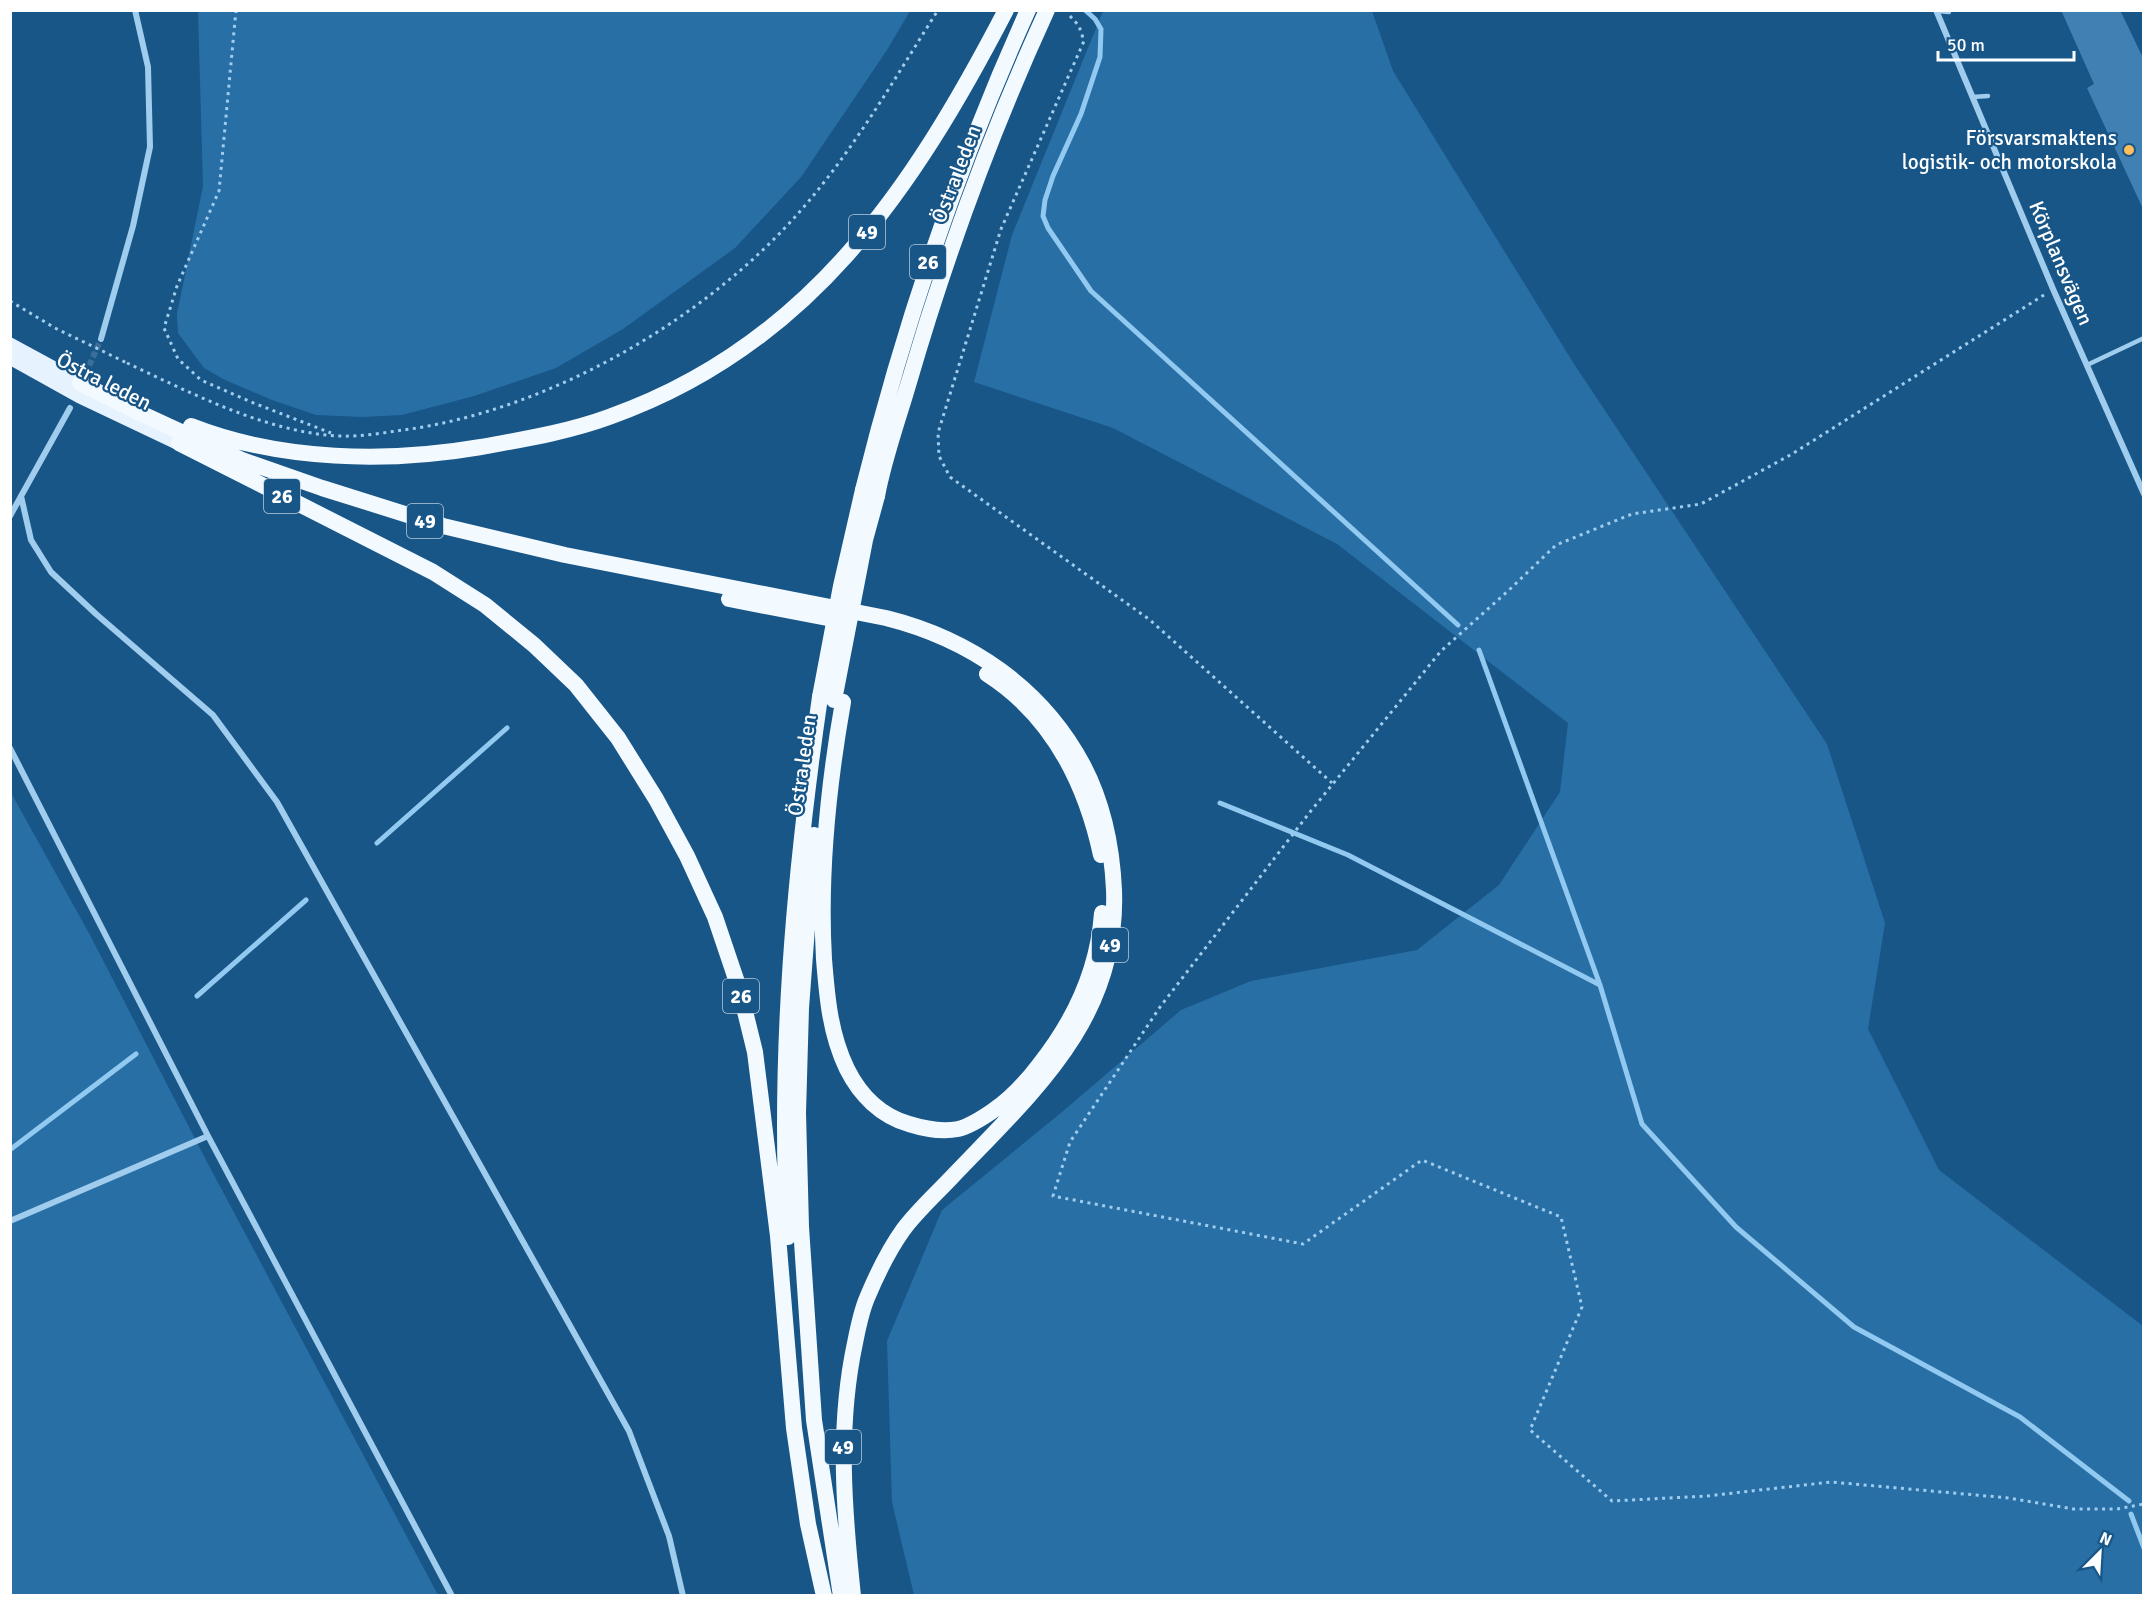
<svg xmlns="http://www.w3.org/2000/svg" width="2154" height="1606" font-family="Signika,sans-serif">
<rect width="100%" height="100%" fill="#185688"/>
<!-- green -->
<path fill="#286fa6" d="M198 11V10L910 11 887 50 801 177 735 248 623 329 556 368 474 396 402 415 363 417 316 415 272 400 225 380 204 368 178 333 177 314 203 186Z
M1103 11H1372L1393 71 1574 364 1827 744 1885 923 1868 1029 1939 1170 2143 1326V1595H914L892 1502 887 1341 942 1210 1062 1112 1181 1010 1251 981 1417 950 1499 885 1560 792 1568 723 1337 544 1113 428 974 382 1012 235Z
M10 791 90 935 207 1162 438 1595H11Z"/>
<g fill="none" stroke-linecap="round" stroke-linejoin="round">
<!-- stream -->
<path stroke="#92c9f0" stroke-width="5" d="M1085 10 1095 19 1101 29 1100 57 1081 114 1053 176 1045 200 1043 216 1048 228 1091 291 1458 625
M1479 650 1600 985 1642 1124 1736 1227 1854 1327 2020 1417 2129 1501
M1220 803 1348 855 1600 985
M377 843 507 728
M197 996 306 900
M11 1149 136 1054
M2131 1514 2144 1548"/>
</g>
<!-- building -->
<path fill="#4080b2" d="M2061 10H2120L2144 60V211L2087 88 2094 84Z"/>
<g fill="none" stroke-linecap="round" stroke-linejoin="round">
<!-- minor-tunnel -->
<path stroke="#3b6f9a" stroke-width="6" stroke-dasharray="6 3" stroke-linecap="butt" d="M82 382 101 339"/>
<!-- path -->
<path stroke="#a0cced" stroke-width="3" stroke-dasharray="3 4.5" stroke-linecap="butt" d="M236 10 219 191 177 286 164 328 178 359 201 380 251 402 331 433
M1070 16 1079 26 1084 41 1001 229 938 433 939 456 950 477 1150 620 1332 783
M2044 295 1792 454 1701 504 1632 514 1556 545 1509 590 1441 651 1310 812 1160 1007 1070 1142 1053 1196 1303 1244 1422 1160 1561 1217 1582 1307 1530 1430 1612 1501 1707 1496 1831 1482 2009 1498 2073 1509H2117L2144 1504
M10 301 55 328
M127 363C191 393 266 432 338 436 360 437 382 433 403 430 548 411 707 319 802 209 855 148 895 78 938 10"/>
<!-- service -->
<path stroke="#a0cced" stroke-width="4.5" d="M1936 11 1949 12
M1972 97 1988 96
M2087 365 2144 338"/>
<!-- minor -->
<path stroke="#a0cced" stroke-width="6" d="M1936 10 2053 289 2144 494
M101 339 133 226 150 147 148 67 135 10
M21 496 31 540 51 572 96 614 213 715 277 802 629 1431 669 1536 683 1596
M10 516 70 408
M10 748 208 1136 452 1596
M10 1221 208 1136"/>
<!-- primary -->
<path stroke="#e6f3ff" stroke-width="15" d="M10 345 80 383
M10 357 80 396 179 443"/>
<!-- trunk -->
<path stroke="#f2f9ff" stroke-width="16" d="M80 383 140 413 242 460 322 488 443 526 565 555 886 618C970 639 1042 688 1083 765 1104 805 1112 846 1114 890 1119 1019 1032 1093 951 1178 935 1195 917 1211 903 1230 888 1251 877 1274 867 1298 861 1312 858 1328 855 1343 837 1427 844 1511 853 1596
M191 426C280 461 388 463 481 447 525 439 568 432 609 417 808 347 913 189 1006 10
M179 443 433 572 485 605 534 645 576 685 618 738 656 799 687 856 715 917 740 991 755 1052 778 1236 794 1428 808 1524 824 1596
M863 490C904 325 958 165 1028 10
M877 496C884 458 898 420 909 382 946 255 992 130 1047 10
M729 599 848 622
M987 674C1051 715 1085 781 1101 855
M843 702C828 787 819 872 824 959 827 997 830 1034 847 1069 860 1095 881 1116 909 1124 925 1129 942 1132 958 1129 971 1126 984 1117 994 1110 1012 1098 1026 1082 1039 1065 1074 1021 1098 970 1102 913
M814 835 801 1008 798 1113 801 1227 814 1420 841 1596
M788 1237C778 1056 794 876 820 697"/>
<!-- path-bridge -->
<path stroke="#a0cced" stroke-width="3" stroke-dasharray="3 4.5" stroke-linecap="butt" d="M55 328 127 363"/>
<!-- trunk-bridge -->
<path stroke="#f2f9ff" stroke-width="16" d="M820 697 841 586 863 490
M834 700 865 540 877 496"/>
</g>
<!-- markers -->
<circle fill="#ffbd5c" stroke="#185688" stroke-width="2" cx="2129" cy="150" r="6"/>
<g text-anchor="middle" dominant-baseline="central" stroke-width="4.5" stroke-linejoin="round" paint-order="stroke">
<!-- shield labels -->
<g fill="#185688" stroke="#baccdb" stroke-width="1.5">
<rect x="849" y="215" width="36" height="34" rx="4.5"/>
<rect x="910" y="245" width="36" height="34" rx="4.5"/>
<rect x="264" y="479" width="36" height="34" rx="4.5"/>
<rect x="407" y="504" width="36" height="34" rx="4.5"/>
<rect x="1092" y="928" width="36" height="34" rx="4.5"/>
<rect x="723" y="979" width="36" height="34" rx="4.5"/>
<rect x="825" y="1430" width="36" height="34" rx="4.5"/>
</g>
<g font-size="20" font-weight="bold" fill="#fff">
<text x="867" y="232">49</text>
<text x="928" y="262">26</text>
<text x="282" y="496">26</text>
<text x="425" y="521">49</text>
<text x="1110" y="945">49</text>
<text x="741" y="996">26</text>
<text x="843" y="1447">49</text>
</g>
<!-- poi labels -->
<g font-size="21" fill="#fff" stroke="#185688" text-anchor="end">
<text x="2117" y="138">Försvarsmaktens<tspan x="2117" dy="24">logistik- och motorskola</tspan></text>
</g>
<!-- street labels -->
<g font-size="21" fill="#fff" stroke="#185688">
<text transform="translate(956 174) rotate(-69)">Östra leden</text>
<text transform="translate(2061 263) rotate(67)">Körplansvägen</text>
<text transform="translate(104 381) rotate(27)">Östra leden</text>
<text transform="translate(802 765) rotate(-82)">Östra leden</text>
</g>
</g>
<!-- border -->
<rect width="2154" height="1606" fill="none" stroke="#ffffff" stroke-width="24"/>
<!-- north arrow -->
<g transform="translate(2100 1552) rotate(24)" stroke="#185688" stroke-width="4.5" paint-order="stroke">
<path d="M0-4.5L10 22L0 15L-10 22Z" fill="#ffffff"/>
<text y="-9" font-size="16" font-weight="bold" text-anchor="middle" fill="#ffffff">N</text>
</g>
<!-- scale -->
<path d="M1938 51v9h136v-9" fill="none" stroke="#ffffff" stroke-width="3"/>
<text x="1947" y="51" font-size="18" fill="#ffffff" stroke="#185688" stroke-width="4.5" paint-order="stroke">50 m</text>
</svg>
